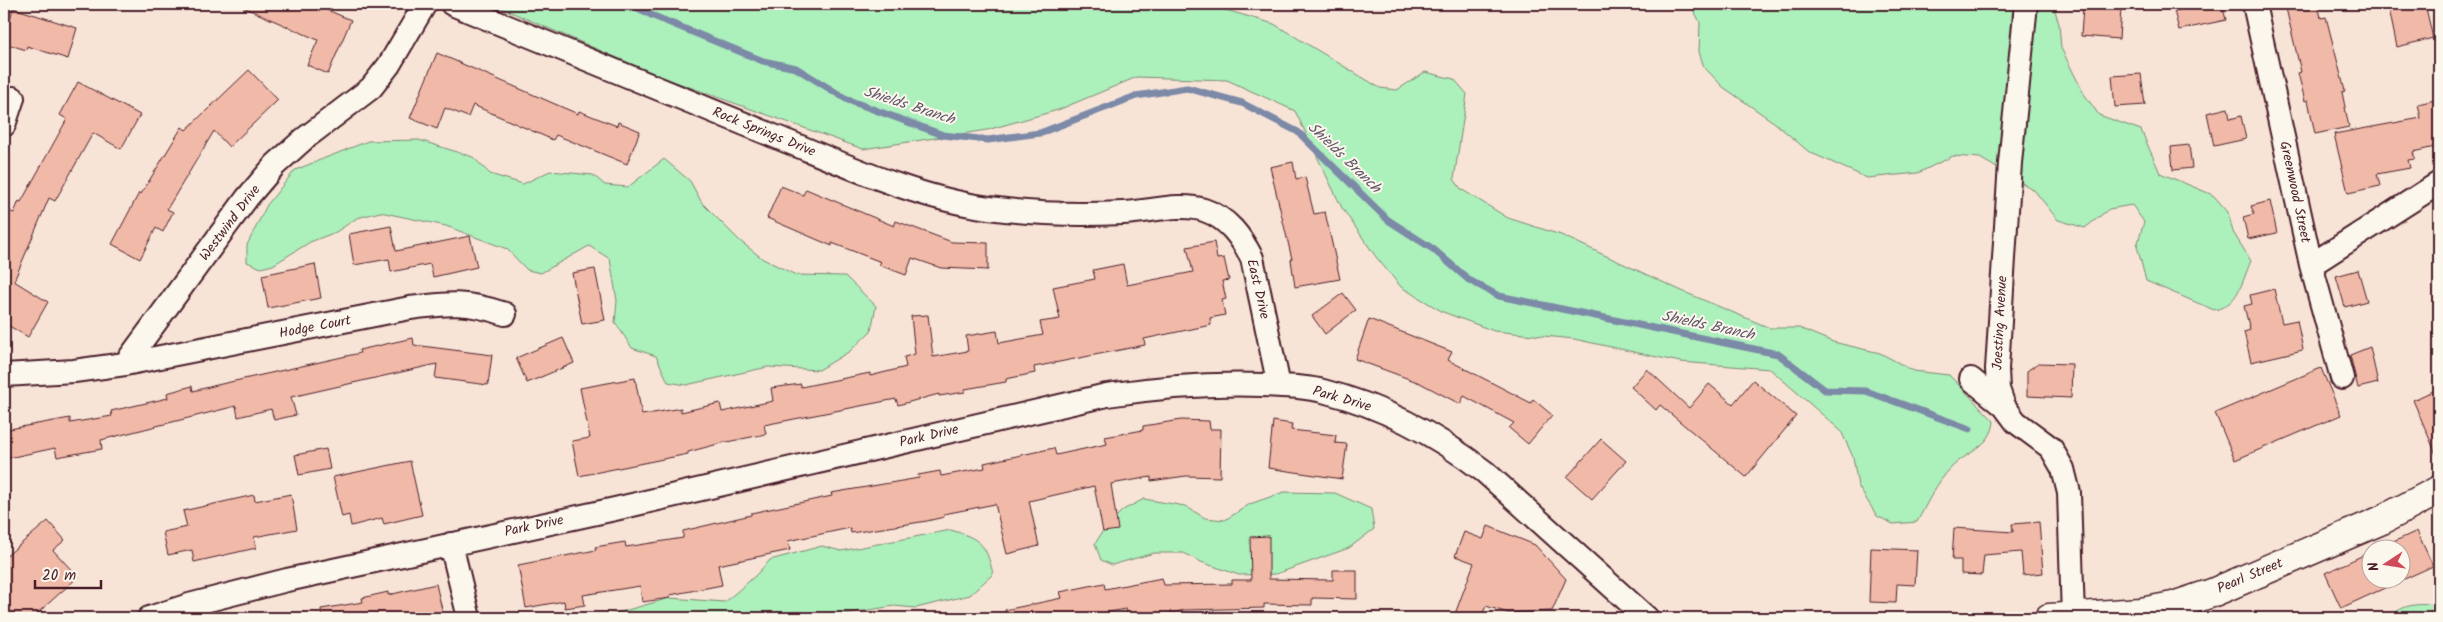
<svg xmlns="http://www.w3.org/2000/svg" width="2443" height="622" font-family="Kalam,sans-serif">
<rect width="100%" height="100%" fill="#f8e4d7"/>
<filter id="ink" filterUnits="userSpaceOnUse"><feTurbulence type="fractalNoise" baseFrequency=".02" numOctaves="2"/><feDisplacementMap in="SourceGraphic" scale="10" xChannelSelector="R" yChannelSelector="G"/><feConvolveMatrix kernelMatrix="1 2 1 2 8 2 1 2 1" color-interpolation-filters="sRGB"/></filter>
<g filter="url(#ink)">
<!-- green -->
<path fill="#acf0bb" stroke="#7b8873" d="M492 4 1209 5 1274 24 1380 88 1397 90 1425 72 1454 79 1467 94 1454 179 1461 189 1508 218 1561 235 1682 291 1770 328H1799L1833 342 1880 353 1914 371 1949 375 1994 421C1992 447 1966 452 1951 468 1936 483 1927 504 1917 522L1893 524 1877 516 1858 486 1853 457 1841 431 1770 369 1680 362 1574 339 1494 331 1443 312 1401 287 1376 257 1342 208 1295 111 1227 80 1137 77 1058 110 987 130 863 149 664 78Z
M1690 4H2053L2059 24 2061 48 2084 94 2099 115 2141 130 2160 173 2213 195 2228 212 2233 232 2251 261C2242 281 2239 305 2214 310L2146 281 2137 246 2144 222 2132 205 2109 209 2085 228 2058 220 2034 190 1980 158 1953 156 1918 173 1867 178 1809 152 1775 123 1723 87 1704 67 1699 52 1700 22Z
M419 140 473 157 490 174 523 184 550 171 593 175 605 185 628 187 664 159 690 181 702 203 740 241 763 259 796 275 845 276 876 306 871 331 850 351 819 370 768 367 686 385 668 382 656 356 632 348 615 322 617 301 610 259 589 246 541 273 527 270 507 249 446 226 380 212 357 218 336 232 310 242 273 265 261 268 247 262V245L267 205 295 170 368 141Z
M1284 492 1335 493 1371 509 1374 529 1349 548 1276 574 1239 575 1201 562 1184 553H1154L1112 565 1101 560 1095 544 1105 527 1123 510 1144 499 1185 506 1205 518 1225 520 1250 504Z
M951 530C981 539 986 544 993 574L970 595 916 608 894 606 838 615 832 618H599L670 598 725 602 755 576 770 560 822 546 841 551Z
M2439 604V618H2390C2403 602 2420 605 2439 604Z"/>
<g fill="none" stroke-linecap="round" stroke-linejoin="round">
<!-- stream -->
<path stroke="#7b89a7" stroke-width="7" d="M630 4 651 15 763 61 796 68 848 100 943 135 988 140 1040 133 1136 96 1187 88 1242 103 1298 132 1388 220 1433 249 1469 280 1499 296 1778 354 1825 390 1866 391 1970 429"/>
</g>
<!-- building -->
<path fill="#f1b9a7" stroke="#4a1f2b" d="M236 4H313L351 20 328 74 307 65 318 40Z
M2205 4H2222L2226 20 2179 30 2174 11Z
M2285 4H2318L2321 18 2326 17 2345 91 2342 92 2349 127 2315 134 2308 100 2305 101 2298 73 2301 72Z
M2388 4H2425L2433 38 2397 47Z
M2083 6 2121 9 2119 39 2081 36Z
M13 8 77 28 68 59 27 46 26 50 4 43Z
M437 53 578 114 579 111 617 126 618 122 640 131 627 164 556 135 553 140 473 105 468 117 445 108 437 129 410 118Z
M249 70 278 100 229 147 214 131 167 209 173 212 163 232 156 228 140 259 112 244 139 193 141 194 182 127 186 130Z
M2141 74 2145 105 2115 107 2112 76Z
M78 82 140 115 121 149 93 133 55 201 49 198 14 281 48 302 28 337 4 323V223L9 211 14 213 19 201 21 202 67 119 60 115Z
M2439 99V146L2413 152 2415 159 2408 160 2410 168 2377 174 2380 186 2348 193 2334 134 2421 118 2418 104Z
M2228 108 2230 119 2241 116 2246 139 2214 146 2207 113Z
M2189 145 2192 168 2173 170 2171 147Z
M1293 162 1296 179 1305 177 1314 214 1325 212 1340 279 1295 287 1291 260 1292 259 1270 167Z
M781 186 803 195 806 189 894 226 896 221 952 242 988 243V270L941 268 912 258 906 275 879 265 881 262 832 243V246L767 218Z
M2270 201 2277 233 2248 239 2243 217 2254 214 2251 206Z
M391 226 396 251 470 236 477 267 433 277 430 264 391 272 389 259 354 265 349 234Z
M1214 242 1217 259 1224 258 1229 280 1222 281 1226 299 1222 300 1225 315 1210 318 1211 325 1144 339 1145 345 1034 367 1035 373 1006 379V382L965 389V392L939 396V394L898 405 896 399 764 425 766 434 722 443 688 452V454L579 476 572 441 590 438 580 388 635 378 642 415 681 408V412L720 403 722 412 773 401 771 388 801 384V387L870 373V376L906 367 904 357 915 354 911 316 928 315 933 357 968 351 966 336 997 331 999 343 1043 335 1040 322 1060 319 1053 287 1095 279 1093 270 1123 264 1127 285 1193 272 1187 247Z
M315 264 321 298 268 308 262 275Z
M595 269 605 320 582 324 572 273Z
M2358 270 2367 301 2345 307 2336 276Z
M2274 289 2282 323 2297 320 2303 350 2251 362 2244 332 2250 330 2244 306 2252 304 2250 295Z
M1343 293 1356 310 1325 334 1312 316Z
M1369 319 1452 352 1448 360 1531 403 1533 399 1552 415 1528 444 1509 428 1514 423 1464 396 1460 404 1420 383 1355 359Z
M413 338 414 345 492 355 488 385 435 378 437 364 291 397 296 415 274 420 271 409 238 417 236 406 101 440 102 449 57 457 55 448 4 459V430L70 418V423L112 416 111 411 168 398 167 393 192 386 193 391 217 385 360 353 359 350Z
M563 338 574 363 527 383 516 358Z
M2370 347 2378 383 2358 388 2350 355Z
M2038 363 2072 364 2071 398 2027 396V371Z
M2321 368 2341 415 2235 460 2215 413Z
M1647 369 1689 408 1709 384 1733 404 1753 380 1796 416 1746 477 1660 405 1656 410 1631 387Z
M2433 391 2439 405V461L2413 400Z
M1181 420 1209 421 1210 429H1221L1220 477 1186 476 1151 481V477L1111 484 1118 530 1103 532 1094 486 1029 501 1039 546 1007 554 995 504 944 514V517L927 521 851 533 850 528 788 541 790 550 718 565 722 585 670 595V598L642 602 640 586 583 595 585 605 565 608 564 601 526 608 518 565 596 550 595 547 625 542 626 547 683 538V531L751 515V513L832 496 831 493 919 478 918 475 940 471 941 476 985 468 984 463 1054 448 1056 455 1107 444 1105 437 1143 430V426Z
M1273 421 1292 424 1291 430 1336 435 1335 443 1347 444 1342 479 1268 468Z
M1601 439 1626 461 1592 499 1567 477Z
M326 449 330 469 299 475 295 455Z
M410 461 422 515 384 524 382 518 351 526 349 515 342 517 333 477Z
M291 494 297 529 254 537 256 548 194 562 192 550 168 555 163 532 187 527 183 511 254 495 255 501Z
M48 521 65 540 53 550 78 577 32 618H4V558Z
M2039 522 2043 573 2023 575 2021 552 1984 555 1982 575 1961 574V560H1952L1954 528 2013 532 2012 524Z
M1488 526 1535 545 1566 579 1552 611 1508 613 1486 606 1482 615 1455 614 1474 563 1455 556 1464 532 1483 539Z
M2417 531 2433 566 2341 608 2325 573 2370 552V580H2400V550H2376Z
M1269 536V579L1333 580V570H1357V599L1312 598V605L1264 604V608L1185 610 1162 615V618H1128L1126 609 1093 615 1094 618H1006L1005 610 1062 598 1060 592 1104 583 1105 589 1162 578 1164 585 1232 584V580H1251L1250 537Z
M1871 548 1917 550 1915 585 1897 584 1896 603 1869 602Z
M436 584 444 618H322L321 609 363 602 362 598 388 592V595Z"/>
<g fill="none" stroke-linecap="round" stroke-linejoin="round">
<!-- minor casing -->
<g stroke="#4a1f2b" stroke-width="26">
<path id="minor" d="M452 4C557 48 663 91 769 134 839 162 914 198 989 208 1033 214 1079 215 1123 213 1149 212 1180 202 1204 210 1228 218 1241 237 1252 258L1279 386
M2026 4 2010 163 1997 369 1998 389 2004 406 2016 422 2051 448 2063 469 2069 493 2073 617
M2254 4 2311 265 2342 378
M4 125 13 98
M2311 265 2439 183
M125 364 247 198 275 165 304 139 371 88 389 65 425 4
M4 375 74 371 125 364 410 308C448 303 467 301 505 314
M1971 379 2004 406
M451 544 469 618
M149 618 189 605 287 580 615 509 1107 395C1160 387 1210 383 1263 385 1282 386 1304 386 1323 391 1382 406 1437 435 1485 472L1647 618"/>
</g>
<!-- tertiary casing -->
<g stroke="#4a1f2b" stroke-width="31">
<path id="tertiary" d="M2049 618 2141 612 2173 606 2212 593 2382 520 2439 490"/>
</g>
<!-- minor -->
<use href="#minor" stroke="#fbf7ec" stroke-width="22"/>
<!-- tertiary -->
<use href="#tertiary" stroke="#fbf7ec" stroke-width="28"/>
</g>
</g>
<g text-anchor="middle" dominant-baseline="central" stroke-width="4" stroke-linejoin="round" paint-order="stroke">
<!-- street labels -->
<g font-size="14" fill="#4a1f2b" stroke="#fbf7ec">
<text transform="translate(764 132) rotate(22)">Rock Springs Drive</text>
<text transform="translate(2295 192) rotate(78)">Greenwood Street</text>
<text transform="translate(230 223) rotate(-53)">Westwind Drive</text>
<text transform="translate(1258 289) rotate(77)">East Drive</text>
<text transform="translate(2000 323) rotate(-87)">Joesting Avenue</text>
<text transform="translate(315 327) rotate(-11)">Hodge Court</text>
<text transform="translate(1342 399) rotate(16)">Park Drive</text>
<text transform="translate(929 436) rotate(-13)">Park Drive</text>
<text transform="translate(534 526) rotate(-12)">Park Drive</text>
<text transform="translate(2250 576) rotate(-23)">Pearl Street</text>
</g>
<!-- water labels -->
<g font-size="15" font-style="italic" fill="#625469" stroke="#fbf7ec">
<text transform="translate(909 106) rotate(18)">Shields Branch</text>
<text transform="translate(1344 158) rotate(44)">Shields Branch</text>
<text transform="translate(1708 326) rotate(12)">Shields Branch</text>
</g>
</g>
<!-- margin -->
<rect width="2443" height="622" fill="none" stroke="#fbf7ec" stroke-width="20"/>
<rect x="10" y="10" width="2423" height="602" fill="none" stroke="#4a1f2b" stroke-width="2" filter="url(#ink)"/>
<!-- north arrow -->
<g transform="translate(2386 564) rotate(258)"><circle r="24" fill="#fbf7ec" stroke="#b4a19f"/>
<path d="M0-4L9 19L0 12L-9 19Z" fill="#d1495b"/>
<text y="-8" font-size="14" font-weight="bold" text-anchor="middle" fill="#4a1f2b">N</text>
</g>
<!-- scale -->
<path d="M35 580v8h66v-8" fill="none" stroke="#4a1f2b" stroke-width="2.5"/>
<text x="42" y="580" font-size="15" fill="#4a1f2b" stroke="#fbf7ec" stroke-width="4" paint-order="stroke">20 m</text>
</svg>
